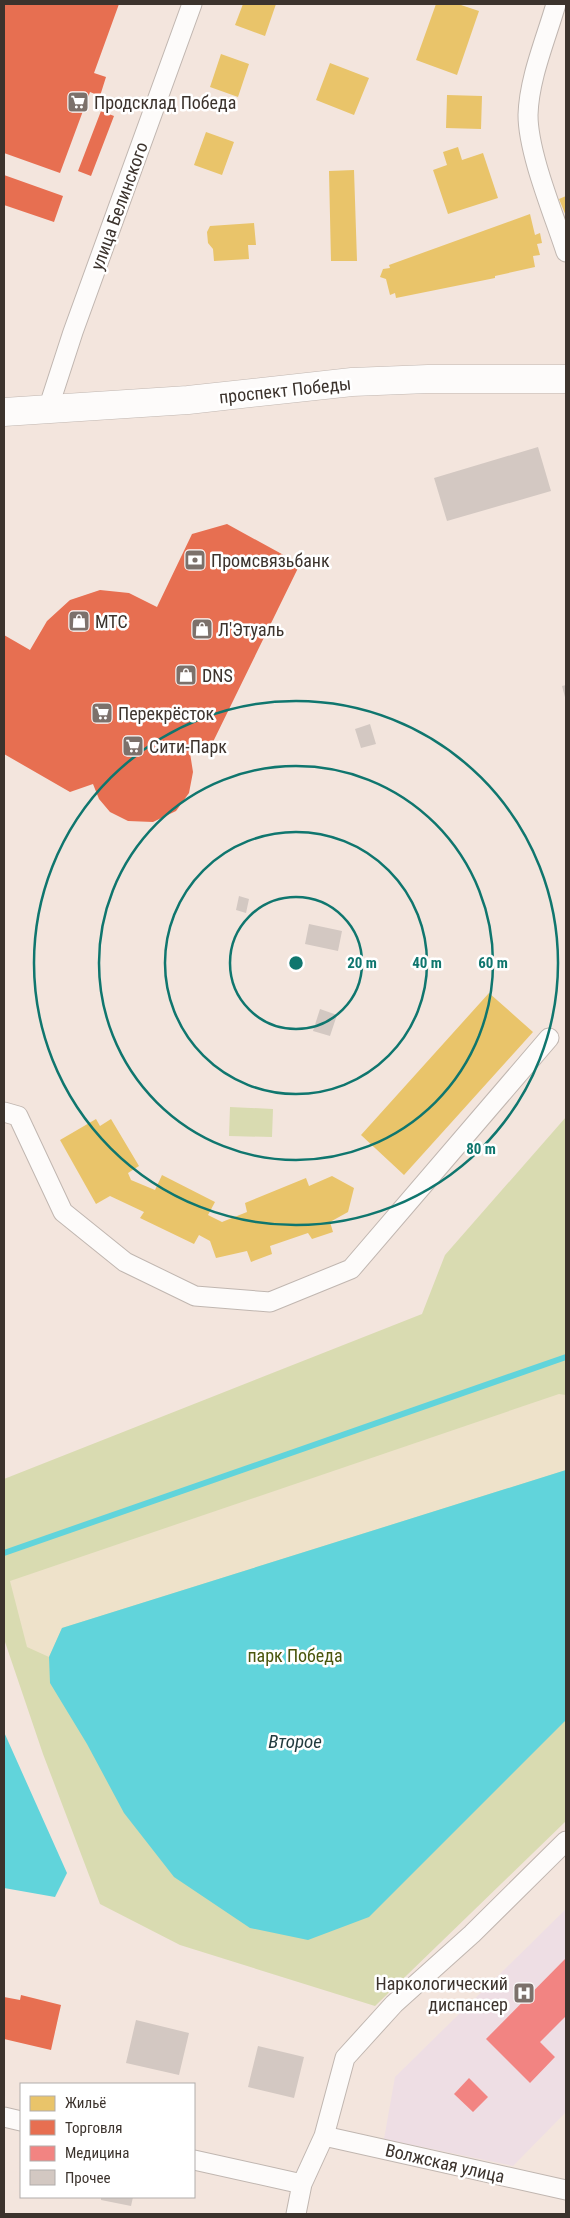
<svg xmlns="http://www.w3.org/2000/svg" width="570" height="2218" font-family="'Roboto Condensed',sans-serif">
<rect width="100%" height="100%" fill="#f3e5dd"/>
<!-- medical -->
<path fill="#eedee4" d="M566 1909V2112L513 2166 384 2139 395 2077Z"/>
<!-- green -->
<path fill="#d9dbb1" d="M230 1107 273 1109 272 1137 229 1136Z
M566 1117V1821L375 2006 180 1945 100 1904 43 1754 4 1639V1479L422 1314 445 1255Z"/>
<!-- sand -->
<path fill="#eee2ca" d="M559 1394 566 1395V1470L62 1628 49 1657 27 1647 10 1581Z"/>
<!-- water -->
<path fill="#61d4db" d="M566 1470V1720L369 1917 308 1940 250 1928 174 1877 124 1813 87 1744 50 1683 49 1657 62 1628Z
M4 1732 67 1873 55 1897 4 1888Z"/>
<!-- homes -->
<path fill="#e9c46a" d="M243 4H276L265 36 235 25Z
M436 4H458L479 11 457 75 416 60Z
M221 54 249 64 238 97 210 87Z
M330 63 369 78 354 115 316 100Z
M447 95 482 96 481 129 446 128Z
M206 132 234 142 222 175 194 165Z
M458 147 462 160 483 153 498 198 448 214 433 170 447 165 443 152Z
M354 170 357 261H331L329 171Z
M566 196V216L559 199Z
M530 214 535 235 540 233 542 243 537 244 540 255 533 256 535 267 495 276V278L396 298 395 293 390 295 386 279 380 277 383 269 390 268 389 265Z
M254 223 256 245H248L249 259 214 261 213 249 208 243 207 232 210 226Z
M489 993 533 1032 404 1175 361 1135Z
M96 1119 100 1126 111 1119 139 1166 128 1173 131 1180 155 1190 162 1175 215 1202 208 1215 222 1222 247 1212 245 1203 306 1178 309 1186 332 1176 354 1188 348 1212 330 1222 333 1232 312 1239 308 1233 270 1246 272 1254 251 1262 247 1251 216 1258 210 1241 199 1235 194 1244 140 1218 144 1212 110 1196 96 1204 60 1140Z"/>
<!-- shops -->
<path fill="#e76f51" d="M4 4H119L94 73 106 77 100 96 90 92 60 173 4 153Z
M101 111 114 116 91 176 78 171Z
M4 175 63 196 54 222 4 205Z
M227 524 300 564 211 746 190 753 193 772 189 793 176 811 153 822 128 821 110 812 99 799 93 784 70 792 4 754V635L30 650 47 621 70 600 100 590 129 593 157 607 192 534Z
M21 1995 61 2005 51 2050 4 2039V1997L20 2000Z"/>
<!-- health -->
<path fill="#f28482" d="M566 1958V2016L540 2042 555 2057 530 2083 486 2039Z
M469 2078 488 2097 473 2112 454 2094Z"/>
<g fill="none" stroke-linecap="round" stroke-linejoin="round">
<!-- stream -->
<path stroke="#61d4db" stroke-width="6" d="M4 1553 566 1357"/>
</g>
<!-- building -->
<path fill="#d3c8c2" d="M538 447 551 491 447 521 434 478Z
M566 685V701L562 686Z
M370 724 376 744 361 748 355 729Z
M239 896 249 899 246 913 236 910Z
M309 924 342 931 338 951 305 944Z
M320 1009 337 1015 330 1036 313 1031Z
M136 2020 189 2033 179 2075 126 2063Z
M258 2046 304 2057 294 2098 248 2087Z
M101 2197H133L131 2206 101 2200Z"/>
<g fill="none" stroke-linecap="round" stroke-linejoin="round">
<!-- street casing -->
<g stroke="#c0b6b0" stroke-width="21">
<path id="street" d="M556 4C546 39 529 78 528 115 528 153 554 215 566 252
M48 409 73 332 192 4
M4 1112 18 1116 63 1212 125 1262 195 1296 270 1302 351 1269 549 1038
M4 2117 21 2121
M324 2136 566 2190
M194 2160 302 2184
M296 2214 302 2184 324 2136 345 2058 394 2004 472 1934 566 1841"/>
</g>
<!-- primary casing -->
<g stroke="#c0b6b0" stroke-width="29">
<path id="primary" d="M4 412 188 400 352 382 428 379H566"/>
</g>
<!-- street -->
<use href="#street" stroke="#fdfbfa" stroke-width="19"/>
<!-- primary -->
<use href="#primary" stroke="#fdfbfa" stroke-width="28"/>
</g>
<!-- distance rings -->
<g fill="none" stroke="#0f766e" stroke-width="2.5">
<circle cx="296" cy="963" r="66"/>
<circle cx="296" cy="963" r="131"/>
<circle cx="296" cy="963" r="197"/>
<circle cx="296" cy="963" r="262"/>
</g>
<!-- icons -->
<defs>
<g id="supermarket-square" transform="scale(1.125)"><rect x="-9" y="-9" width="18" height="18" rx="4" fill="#7c716b" stroke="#fff"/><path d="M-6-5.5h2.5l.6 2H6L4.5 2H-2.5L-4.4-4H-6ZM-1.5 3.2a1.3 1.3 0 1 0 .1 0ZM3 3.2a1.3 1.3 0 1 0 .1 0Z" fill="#fff"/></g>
<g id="bank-square" transform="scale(1.125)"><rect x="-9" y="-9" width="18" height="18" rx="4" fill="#7c716b" stroke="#fff"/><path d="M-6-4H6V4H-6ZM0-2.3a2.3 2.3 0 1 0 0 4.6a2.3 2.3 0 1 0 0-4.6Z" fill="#fff"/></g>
<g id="shop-square" transform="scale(1.125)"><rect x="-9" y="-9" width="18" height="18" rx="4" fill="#7c716b" stroke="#fff"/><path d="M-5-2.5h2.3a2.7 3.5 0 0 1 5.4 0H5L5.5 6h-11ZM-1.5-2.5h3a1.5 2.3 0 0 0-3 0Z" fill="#fff"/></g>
<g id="hospital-square" transform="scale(1.125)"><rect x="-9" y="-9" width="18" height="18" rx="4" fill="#7c716b" stroke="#fff"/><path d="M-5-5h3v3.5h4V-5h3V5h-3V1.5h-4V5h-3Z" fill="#fff"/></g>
</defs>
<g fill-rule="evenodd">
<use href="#supermarket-square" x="78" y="102"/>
<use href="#bank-square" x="195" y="560"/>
<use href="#shop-square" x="79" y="621"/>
<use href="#shop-square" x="202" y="629"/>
<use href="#shop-square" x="186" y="675"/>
<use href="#supermarket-square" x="102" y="713"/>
<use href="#supermarket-square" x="133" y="746"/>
<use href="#hospital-square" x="524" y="1993"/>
</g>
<g text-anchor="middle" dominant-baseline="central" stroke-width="5" stroke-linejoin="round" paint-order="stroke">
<!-- poi labels -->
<g font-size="18" fill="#3c332d" stroke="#fff" text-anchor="start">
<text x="94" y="102">Продсклад Победа</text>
<text x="211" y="560">Промсвязьбанк</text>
<text x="95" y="621">МТС</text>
<text x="218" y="629">Л'Этуаль</text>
<text x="202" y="675">DNS</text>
<text x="118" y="713">Перекрёсток</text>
<text x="149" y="746">Сити-Парк</text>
<text x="508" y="1983" text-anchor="end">Наркологический<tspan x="508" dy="21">диспансер</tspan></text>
</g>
<!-- street labels -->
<g font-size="18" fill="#3c332d" stroke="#fff">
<text transform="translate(119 206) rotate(-70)">улица Белинского</text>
<text transform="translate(285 390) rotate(-6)">проспект Победы</text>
<text transform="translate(445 2163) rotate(13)">Волжская улица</text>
</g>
<!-- park labels -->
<g font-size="18" fill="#4a560d" stroke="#fff">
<text x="295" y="1655">парк Победa</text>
</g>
<!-- water labels -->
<g font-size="19" font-style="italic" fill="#233c3f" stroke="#fff">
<text x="295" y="1741">Второе</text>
</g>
</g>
<circle cx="296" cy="963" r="8" fill="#0f766e" stroke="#fff" stroke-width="2.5"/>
<g font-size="15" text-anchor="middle" font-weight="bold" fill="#0f766e" stroke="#fff" stroke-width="5" stroke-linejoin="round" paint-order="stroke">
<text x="362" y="968">20 m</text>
<text x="427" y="968">40 m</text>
<text x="493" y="968">60 m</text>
<text x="481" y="1154">80 m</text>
</g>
<!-- border -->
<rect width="570" height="2218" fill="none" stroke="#3c332d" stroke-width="10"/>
<!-- legend -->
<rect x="20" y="2083" width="175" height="115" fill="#ffffff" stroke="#b1adab"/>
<rect x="30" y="2096" width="25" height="15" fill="#e9c46a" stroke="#b1adab"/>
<text x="65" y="2108" font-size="15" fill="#3c332d">Жильё</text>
<rect x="30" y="2120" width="25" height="15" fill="#e76f51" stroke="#b1adab"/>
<text x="65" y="2133" font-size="15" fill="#3c332d">Торговля</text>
<rect x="30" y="2146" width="25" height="15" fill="#f28482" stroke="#b1adab"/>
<text x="65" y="2158" font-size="15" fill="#3c332d">Медицина</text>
<rect x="30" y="2170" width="25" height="15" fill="#d3c8c2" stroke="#b1adab"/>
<text x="65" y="2183" font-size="15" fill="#3c332d">Прочее</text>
</svg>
